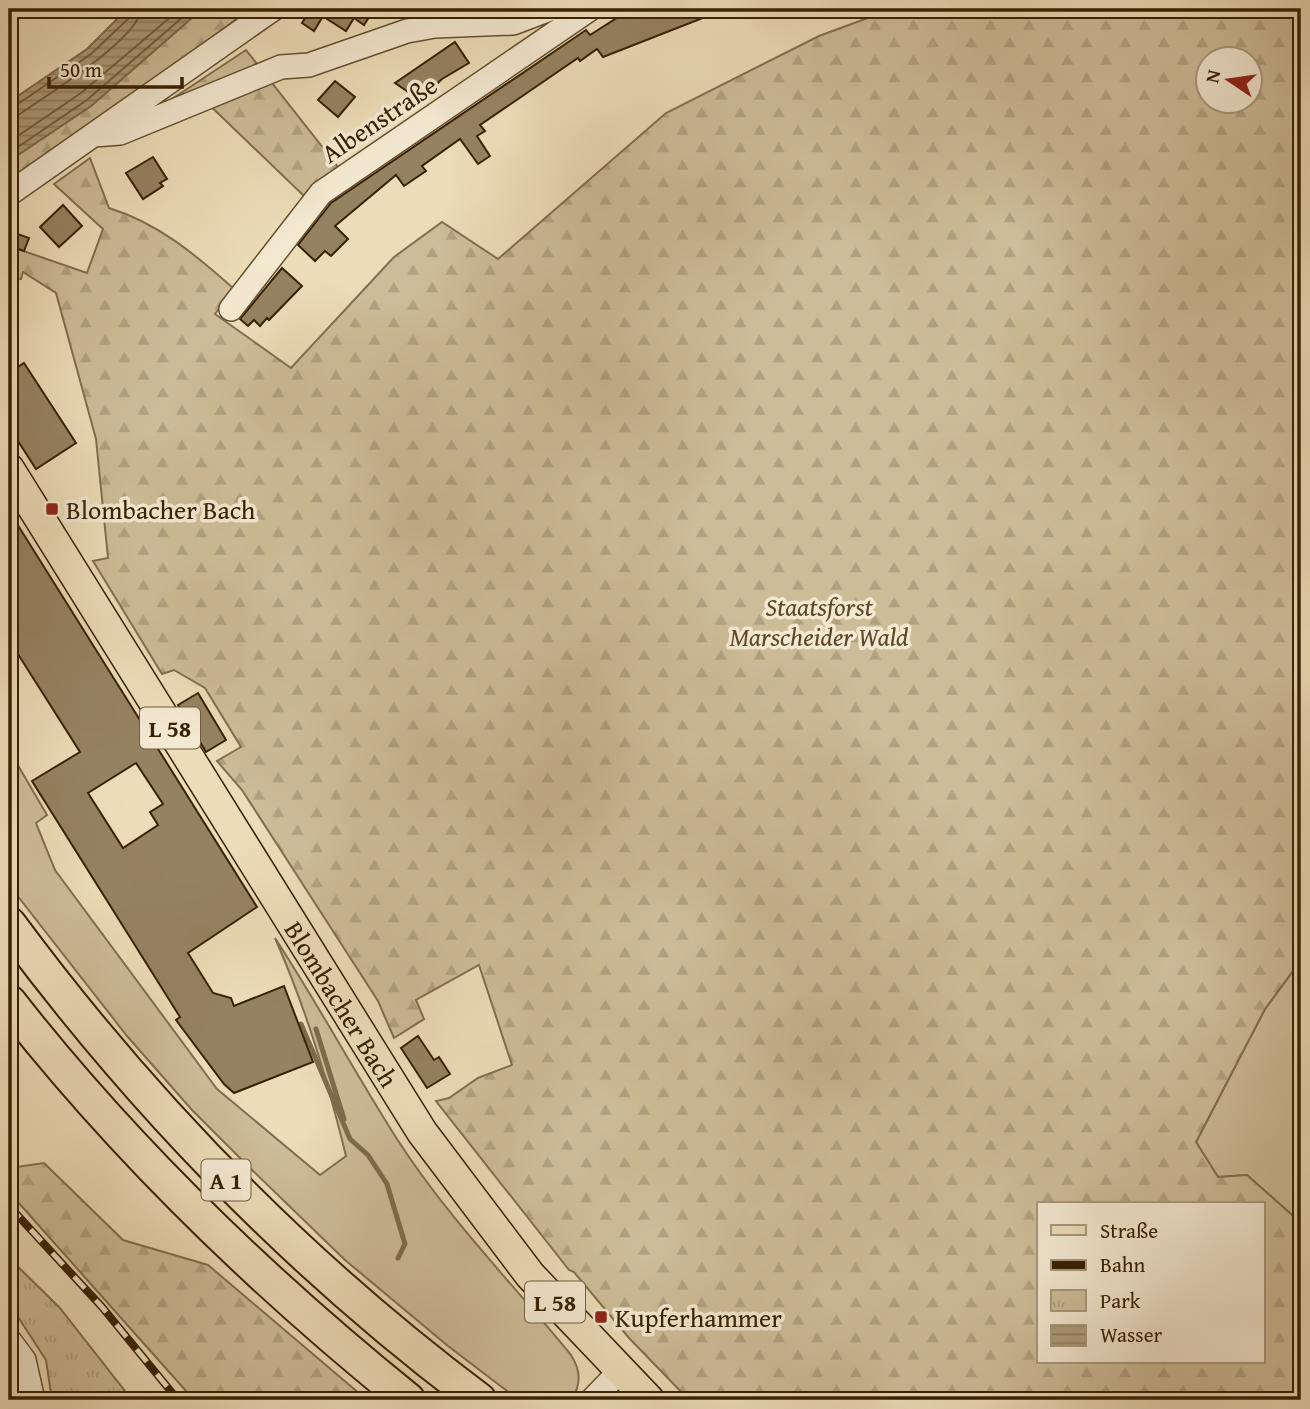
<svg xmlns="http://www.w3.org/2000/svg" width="1310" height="1409" font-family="'Gentium Book Plus',serif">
<defs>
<pattern id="forest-firs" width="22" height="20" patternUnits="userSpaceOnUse" patternTransform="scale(1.75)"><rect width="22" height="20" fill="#cdbc98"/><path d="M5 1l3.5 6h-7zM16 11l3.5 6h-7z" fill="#b1a181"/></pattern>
<pattern id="park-tufts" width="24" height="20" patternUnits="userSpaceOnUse" patternTransform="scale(1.75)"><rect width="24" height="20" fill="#cdbc98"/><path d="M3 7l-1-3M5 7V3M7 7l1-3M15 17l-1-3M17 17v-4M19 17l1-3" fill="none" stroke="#b1a181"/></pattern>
<pattern id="water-rules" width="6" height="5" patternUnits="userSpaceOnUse" patternTransform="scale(1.75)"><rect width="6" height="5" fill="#ae9c7a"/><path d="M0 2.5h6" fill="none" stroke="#8e7f62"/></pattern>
</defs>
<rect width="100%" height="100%" fill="#ecdcb7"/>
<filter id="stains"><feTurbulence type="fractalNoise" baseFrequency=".00286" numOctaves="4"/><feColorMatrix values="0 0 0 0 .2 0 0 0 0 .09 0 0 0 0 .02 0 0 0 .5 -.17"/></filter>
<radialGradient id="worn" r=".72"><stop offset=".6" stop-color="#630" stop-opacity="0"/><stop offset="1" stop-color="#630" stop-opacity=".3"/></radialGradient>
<!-- green -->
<path fill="#cdbc98" stroke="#826e4e" stroke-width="2" d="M9 750 47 815 36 823 55 870 217 1089 320 1175 346 1156C327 1079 307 1011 275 938 318 1004 355 1073 397 1139 447 1217 513 1284 571 1355 581 1371 581 1383 572 1400H519L448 1346 345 1260 252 1170 192 1110 127 1036 9 885Z
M1301 960V1223L1247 1175 1218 1177 1196 1142 1265 1009Z"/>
<!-- forest -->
<path fill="url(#forest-firs)" stroke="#826e4e" stroke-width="2" fill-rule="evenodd" d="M202 9H250L106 116 9 183V161L91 106Z
M892 9H1301V960L1265 1009 1196 1142 1218 1177 1247 1175 1301 1223V1400H689L629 1338 574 1272 569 1270 436 1101 449 1098 478 1078 512 1065 479 965 416 1000 424 1019 394 1038 378 1001 242 790 217 761 241 747 205 688 174 670 162 674 93 561 108 558 96 439 56 293 23 272 21 279 9 277V246L87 273 103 229 54 184 90 158 109 208C158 223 196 255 234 289L215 314 291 368 394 257 442 222 498 259 666 113 819 36ZM1208 60H1250V102H1208ZM1039 1204H1263V1362H1039Z
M246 50 342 172 304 196 198 94 137 122Z
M44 1163 123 1240 208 1265 367 1400H194L9 1192V1168Z"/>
<!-- park -->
<path fill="url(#park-tufts)" stroke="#826e4e" stroke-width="2" d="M9 1258 59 1307 132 1400H52L46 1360 9 1303Z"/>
<!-- water -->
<path fill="url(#water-rules)" stroke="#7e6b4a" stroke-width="2" d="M127 9H202L91 106 9 161V102L87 49Z"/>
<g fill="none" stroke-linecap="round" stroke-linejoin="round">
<!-- shore -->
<path stroke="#725e3e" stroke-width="2" d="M9 107 15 106 91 54 130 17 132 9
M9 116 20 114C45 96 139 39 141 9
M9 142 81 93 180 9
M9 153 87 100 192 9"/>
<!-- stream -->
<path stroke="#7e6b4a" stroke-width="5" d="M301 1024 350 1139 368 1155 387 1184 405 1244 398 1258
M316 1029 344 1119"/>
</g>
<!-- building -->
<path fill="#958261" stroke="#372103" stroke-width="2" fill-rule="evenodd" d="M311 9 323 16 314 31 302 23Z
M333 9H374L364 25 354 18 346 31 327 19Z
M638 9 723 10 603 57 597 49 580 61 578 58 480 125 485 131 477 136 490 156 478 164 460 139 422 166 426 171 404 186 396 175 335 226 348 239 331 256 325 251 315 261 298 245 331 203 586 30 590 35 620 16Z
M455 42 469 63 442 79 420 100 395 83Z
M335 81 355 97 338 117 318 100Z
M153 157 167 179 160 183 163 186 143 199 126 173Z
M63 205 82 226 59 247 40 227Z
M9 231 29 238 24 251 9 246Z
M282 268 302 286 269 320 267 318 260 326 254 320 248 326 240 319Z
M24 363 76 443 36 469 9 427V373Z
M9 511 257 907 188 953 213 993 231 998 234 1006 284 986 313 1062 234 1093 224 1084 176 1020 180 1017 32 781 80 752 9 640ZM136 763 163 804 150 812 158 825 123 848 88 793Z
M198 693 226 740 206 752 178 705Z
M418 1036 434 1060 439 1057 450 1074 427 1088 401 1048Z"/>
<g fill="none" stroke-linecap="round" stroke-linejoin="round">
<!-- minor casing -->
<g stroke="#645030" stroke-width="26">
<path id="minor" d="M94 135 120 133 281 67 309 65 407 31 435 26 513 23 550 9
M9 194 273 9
M231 309 321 193 590 9
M9 1340 24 1360 33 1400
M592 1400 619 1372"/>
</g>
<!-- major casing -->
<g stroke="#372103" stroke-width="33">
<g id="major">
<path id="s1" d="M9 469 422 1132 530 1275 649 1400"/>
</g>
</g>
<!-- highway casing -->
<g stroke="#372103" stroke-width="37">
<path id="highway" d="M9 924C143 1105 299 1265 479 1400
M9 1002C125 1150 262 1282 408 1400"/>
</g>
<!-- minor -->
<use href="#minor" stroke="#f3e8d0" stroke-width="23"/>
<!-- major -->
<use href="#major" stroke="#ecdcb7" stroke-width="30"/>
<!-- highway -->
<use href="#highway" stroke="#ecdcb7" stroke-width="33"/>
<!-- rail casing -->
<g stroke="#372103" stroke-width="8">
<path id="rail" d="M9 1206 102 1307 178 1400"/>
</g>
<!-- rail -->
<use href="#rail" stroke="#f3e8d0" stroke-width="5" stroke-dasharray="16" stroke-linecap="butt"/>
</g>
<!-- markers -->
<g fill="#8f2418" stroke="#f3e8d0" stroke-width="2.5">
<rect x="45" y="502" width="14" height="14" rx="3.5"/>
<rect x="594" y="1310" width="14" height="14" rx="3.5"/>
</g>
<g text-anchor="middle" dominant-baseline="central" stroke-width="7" stroke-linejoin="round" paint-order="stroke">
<!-- shield labels -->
<g fill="#f3e8d0" stroke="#6f5d40" stroke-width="2">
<rect x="140" y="707.5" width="60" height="41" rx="5"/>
<rect x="201.5" y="1159.5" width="49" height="41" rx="5"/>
<rect x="525" y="1281.5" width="60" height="41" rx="5"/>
</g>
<g font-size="24" font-weight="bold" fill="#372103">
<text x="170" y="728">L 58</text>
<text x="226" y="1180">A 1</text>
<text x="555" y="1302">L 58</text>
</g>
<!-- street labels -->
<g font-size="26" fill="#372103" stroke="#f3e8d0">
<text transform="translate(379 119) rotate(-34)">Albenstraße</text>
<text stroke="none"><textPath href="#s1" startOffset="630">Blombacher Bach</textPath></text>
</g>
<!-- poi labels -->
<g font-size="26" fill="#372103" stroke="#f3e8d0" text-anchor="start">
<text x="66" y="509">Blombacher Bach</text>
<text x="615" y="1317">Kupferhammer</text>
</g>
<!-- park labels -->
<g font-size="26" font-style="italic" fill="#5c4828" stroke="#f3e8d0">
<text x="819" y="606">Staatsforst<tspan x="819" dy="30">Marscheider Wald</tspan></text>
</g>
</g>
<!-- margin -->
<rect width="1310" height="1409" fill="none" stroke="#ecdcb7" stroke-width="35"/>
<rect x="10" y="10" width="1289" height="1388" fill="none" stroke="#372103" stroke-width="3.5"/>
<rect x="18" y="18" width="1275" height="1374" fill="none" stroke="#372103" stroke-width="2"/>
<!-- legend -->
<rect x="1037" y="1202" width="228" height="161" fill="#f3e8d0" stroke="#a8987e" stroke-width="2"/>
<rect x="1051" y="1225" width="35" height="10" fill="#ecdcb7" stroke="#a8987e" stroke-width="2"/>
<text x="1100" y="1238" font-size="21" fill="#372103">Straße</text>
<rect x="1051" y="1260" width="35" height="10" fill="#372103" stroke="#a8987e" stroke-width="2"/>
<text x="1100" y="1272" font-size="21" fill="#372103">Bahn</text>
<rect x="1051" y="1290" width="35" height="21" fill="url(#park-tufts)" stroke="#a8987e" stroke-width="2"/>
<text x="1100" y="1308" font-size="21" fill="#372103">Park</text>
<rect x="1051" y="1325" width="35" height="21" fill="url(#water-rules)" stroke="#a8987e" stroke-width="2"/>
<text x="1100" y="1342" font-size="21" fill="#372103">Wasser</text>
<!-- north arrow -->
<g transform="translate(1229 80) rotate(283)"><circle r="33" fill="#f3e8d0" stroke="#a8987e" stroke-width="2"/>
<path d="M0-5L12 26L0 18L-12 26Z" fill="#8f2418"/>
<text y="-10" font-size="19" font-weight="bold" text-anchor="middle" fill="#372103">N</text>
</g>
<!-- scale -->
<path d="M49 77v10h133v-10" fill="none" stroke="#372103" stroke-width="3.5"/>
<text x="60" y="77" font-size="21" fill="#372103" stroke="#f3e8d0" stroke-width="5" paint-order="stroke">50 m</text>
<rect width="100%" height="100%" filter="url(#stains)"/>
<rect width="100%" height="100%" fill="url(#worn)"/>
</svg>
